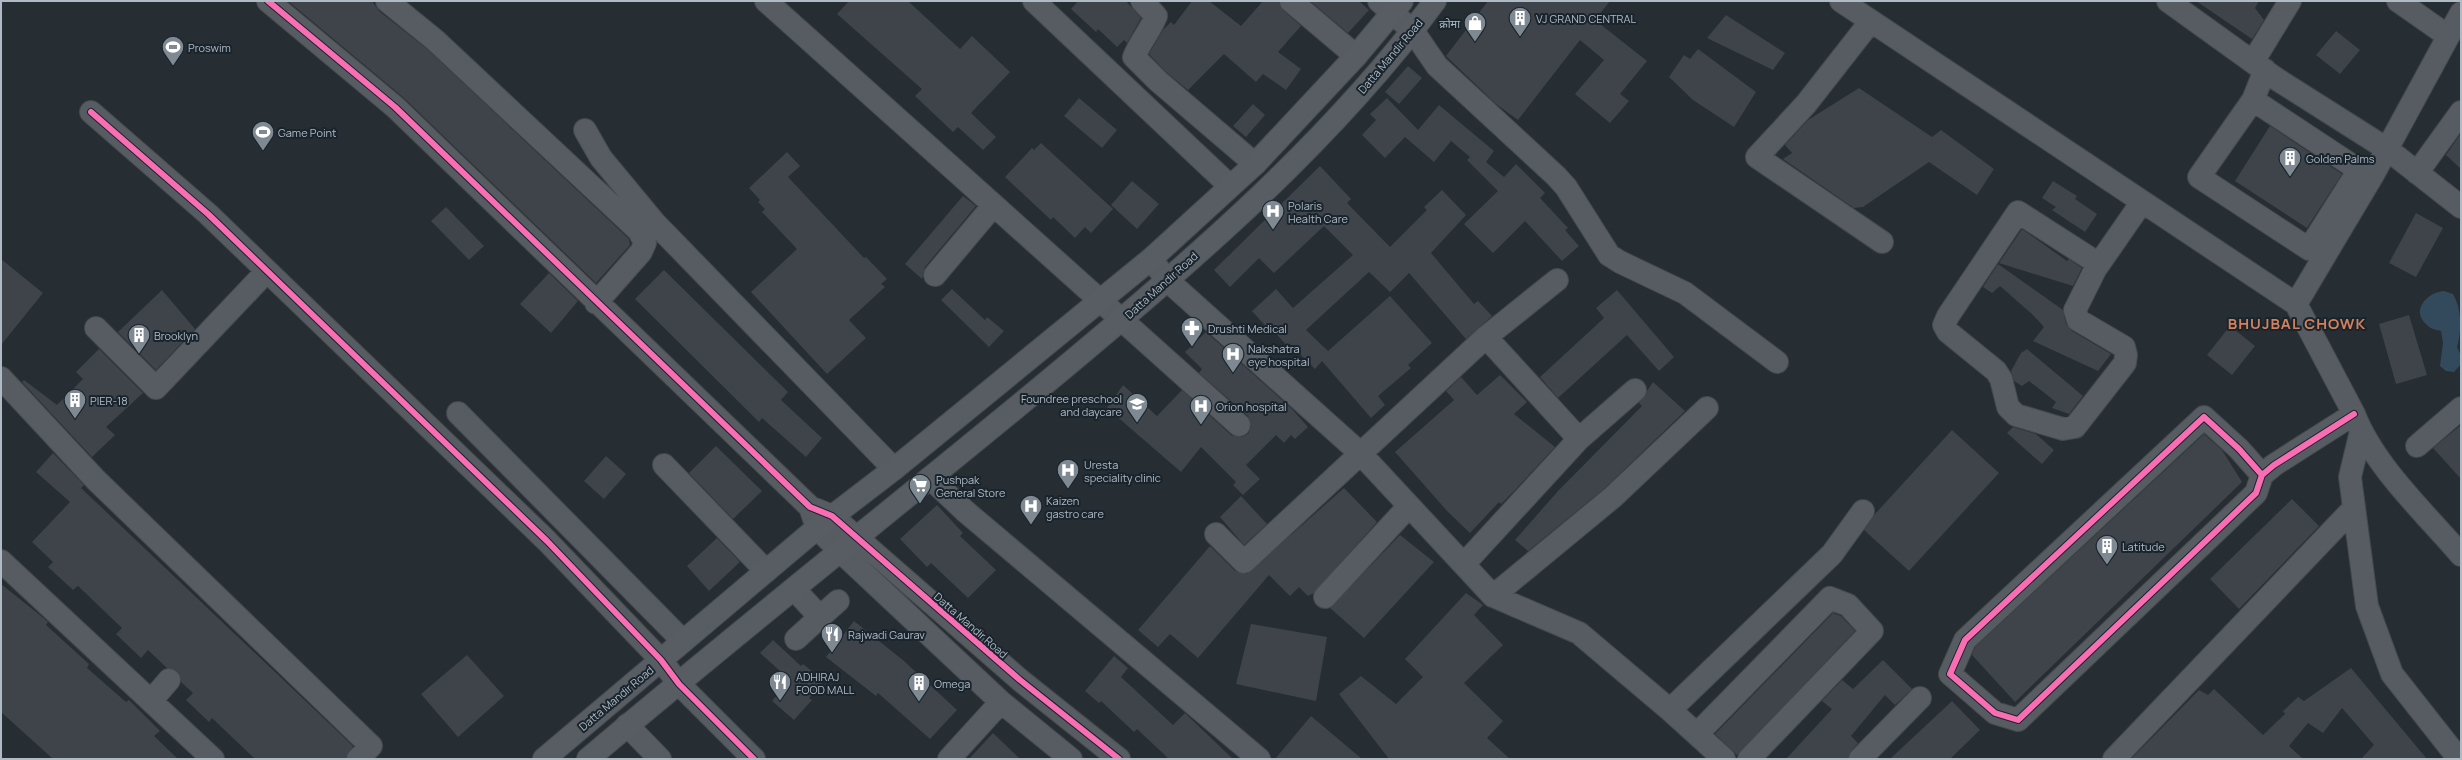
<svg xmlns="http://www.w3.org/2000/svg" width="2462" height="760" font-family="Manrope,'Noto Sans Devanagari',sans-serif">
<rect width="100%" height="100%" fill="#262d33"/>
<!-- water -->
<path fill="#33495c" d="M2444 291 2453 294C2462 309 2462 331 2457 347L2461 356V364L2454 372 2446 371 2440 366 2443 343 2441 331C2437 330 2430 329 2427 325 2410 311 2427 292 2444 291Z"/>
<!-- building -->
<path fill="#3e444a" d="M288 1H372L379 11 427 49 629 239 630 245 596 283 404 98Z
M849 1H908L960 49 972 36 1010 72 971 113 996 137 983 150 958 127 953 132 915 96 922 89 837 14Z
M1078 1H1126L1141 18 1127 43 1124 40 1117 47 1098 29 1096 32 1071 9Z
M1192 1H1209L1241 26 1263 1H1279L1283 10 1301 26 1278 52 1301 69 1286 90 1263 74 1256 82 1224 54 1188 90 1166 72 1149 54 1163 30 1171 22 1174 25Z
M1310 1H1359L1369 10 1348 33Z
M1488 1H1610L1595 20 1647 61 1620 94 1629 101 1610 123 1575 94 1604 60 1580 40 1518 120 1496 104 1446 56Z
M2196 1H2259L2255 8 2264 20 2252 39Z
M1726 15 1785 53 1773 70 1707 38Z
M2336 31 2360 50 2340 74 2316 55Z
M1698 49 1756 92 1734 127 1693 100 1669 77 1684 55 1690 59Z
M1408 66 1422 78 1399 104 1385 92Z
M1859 88 1932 137 1941 130 1994 169 1977 195 1929 162 1863 207 1854 208 1783 159 1792 153 1785 145 1808 120Z
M1079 98 1117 130 1102 148 1064 116Z
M1387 98 1418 130 1439 105 1494 151 1486 162 1504 177 1516 164 1545 193 1540 198 1568 228 1565 230 1579 246 1562 261 1525 221 1493 253 1464 224 1498 191 1467 160 1470 157 1451 141 1434 162 1405 137 1385 158 1362 135 1376 120 1370 114Z
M1253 104 1265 115 1246 137 1233 126Z
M2270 126 2342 174 2307 228 2235 181Z
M2461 133V169L2446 155Z
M1041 143 1113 209 1091 233 1085 227 1075 238 1053 217 1051 220 1005 177 1032 148 1034 150Z
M787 152 800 166 788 177 864 258 866 257 887 279 881 284 885 287 849 320 866 338 827 374 751 292 797 249 762 212 765 209 758 202 760 200 749 188Z
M1320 166 1351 199 1347 203 1390 247 1427 210 1424 207 1442 190 1466 215 1431 253 1474 304 1478 301 1492 316 1466 339 1409 273 1390 292 1369 272 1306 330 1328 351 1390 296 1432 343 1408 365 1411 368 1378 396 1385 405 1371 418 1322 361 1315 369 1290 344 1287 346 1271 328 1269 330 1252 311 1276 289 1293 308 1353 255 1324 226 1274 273 1259 258 1230 287 1214 270Z
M1132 181 1159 204 1137 229 1111 205Z
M2053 181 2077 196 2075 199 2097 214 2085 232 2052 210 2056 207 2042 198Z
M963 196 976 206 925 267 922 279 905 264Z
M446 207 484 246 469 260 431 221Z
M2416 213 2443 228 2416 277 2389 263Z
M2022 229 2067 261 2069 259 2082 268 2073 286 1999 263Z
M1 259 43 293 1 345Z
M1998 264 2063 310 2066 324 2072 331 2111 354 2098 371 2033 341 2044 327 2033 315 2000 286 1992 293 1983 287Z
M664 270 788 392 781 400 822 438 806 457 762 418 759 422 635 299Z
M549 273 578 301 551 333 520 304Z
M952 289 985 320 987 317 1004 331 989 347 941 300Z
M162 290 195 329 156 370 118 332Z
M1617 290 1674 357 1659 371 1627 335 1558 398 1540 377 1604 318 1596 308Z
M2409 315 2427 375 2396 384 2379 324Z
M2230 326 2255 346 2232 375 2207 355Z
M1206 332 1292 409 1308 427 1295 439 1291 435 1284 443 1276 435 1246 465 1260 479 1243 495 1233 485 1236 482 1201 447 1181 472 1107 408 1123 385 1157 416 1182 390 1231 435 1242 437 1248 434 1251 427 1248 416 1199 373 1202 369 1185 352Z
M99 349 143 393 106 427 115 435 92 457 22 382 24 380 57 405 83 379 76 372Z
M2027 349 2083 396 2069 414 2052 408 2056 402 2029 381 2022 386 2014 381 2011 371 2021 353Z
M1500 375 1527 402 1514 414 1555 447 1515 490 1501 504 1499 502 1470 533 1448 512 1395 452 1454 400 1446 391 1461 377 1477 395Z
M1653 382 1685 411 1605 488 1528 551 1515 540 1558 491 1642 406 1639 403Z
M2461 425V479L2433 448Z
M2013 427 2036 434 2054 450 2042 464 2007 433Z
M1952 430 1999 473 1909 571 1864 530 1875 514Z
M2204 434 2222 450 2242 482 2015 702 1972 655 1975 647Z
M716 446 762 491 733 519 689 473Z
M53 453 84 485 81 488 353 746 346 759H255L212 718 209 722 186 700 193 693 181 682 177 671 167 668 148 650 141 658 116 634 122 628 78 586 73 590 48 567 53 562 32 542 70 502 36 472Z
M606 456 626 474 604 499 584 481Z
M1344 488 1377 522 1314 593 1308 596 1299 587 1290 596 1269 575 1198 658 1170 634 1158 647 1138 630 1210 546 1235 571 1247 574Z
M1241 496 1267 524 1244 545 1220 517Z
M2292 499 2319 526 2239 609 2210 579Z
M937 505 963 533 960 536 996 570 968 598 931 563 927 567 900 539Z
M1400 535 1434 562 1364 638 1330 608Z
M717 538 740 562 709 591 687 566Z
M1 584 41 616 48 622 46 625 89 664 87 668 126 702 129 700 160 731 154 736 178 759H53L1 712Z
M1466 593 1483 605 1474 615 1503 645 1464 683 1503 721 1487 738 1510 759H1389L1339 694 1361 676 1396 704 1423 677 1405 659Z
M1833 613 1841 616 1855 631 1737 755 1715 734Z
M854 621 904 661 957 710 930 739 878 693 876 696 826 657Z
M1251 624 1327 637 1316 701 1236 684Z
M773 640 801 666 803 664 824 681 809 698 812 700 794 720 772 701 790 680 760 653Z
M467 655 504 696 458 737 421 694Z
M1114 656 1128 668 1121 677 1173 725 1185 713 1233 759H1169L1137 729 1134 732 1101 701 1099 703 1085 691Z
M1883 660 1912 689 1895 705 1885 695 1851 736 1858 743 1851 751 1848 759H1786L1832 709 1822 701 1842 680 1853 689Z
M2351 668 2427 759H2361L2374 745 2342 708 2323 733 2308 723 2289 746 2303 759H2131L2199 690 2208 695 2214 689 2263 735 2285 714 2283 711 2298 697 2304 701Z
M1952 701 1980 730 1950 759H1890Z
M1311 716 1362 759H1275Z
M993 733 1020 759H969Z"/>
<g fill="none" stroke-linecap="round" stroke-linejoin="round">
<!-- minor casing -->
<g stroke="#44494e" stroke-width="24">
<path id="minor" d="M268 1 395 107 810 507 832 516 1020 680 1119 759
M387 1 435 40 639 231 645 243 641 252 596 303
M766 1 1239 425
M1034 1 1230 186
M1142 1 1156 16C1150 31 1140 42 1134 57L1158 81 1255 164
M1291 1 1356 56
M1379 1 1413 31 1437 66 1556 176 1566 187 1609 255 1620 262 1685 293 1777 362
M1841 1 2296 304 2354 414C2374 466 2425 513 2461 555
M2168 1 2275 78 2387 149 2461 207
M2398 1 2448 36
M1871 21 1806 104 1757 157 1882 242
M2254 60 2290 1
M2253 100 2359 170 2309 249 2199 177 2253 100 2265 70
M91 112 208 214 547 541 661 660 679 684 754 759
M585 130 601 158 654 222 894 469
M2417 173 2461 112
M1151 259 1167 280 1360 453 1493 596 1579 633 1670 710 1724 759
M2099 264 2018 212 1948 316 1944 325 1948 332 1996 371 2001 379 2008 407 2016 415 2063 429 2075 427 2125 363 2126 355 2124 347 2078 320 2075 310 2096 268 2099 264 2142 202
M935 275 993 206
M2296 304 2374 173 2461 13
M96 328 156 388 267 271
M1486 337 1579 439
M1 378 96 480 371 746 358 759
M458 413 683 641
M2361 431 2350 477 2367 606 2392 674 2459 759
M2417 446 2461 408
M664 465 766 571
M2262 475 2256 493 2018 720 1995 713 1950 674 1965 640 2204 417 2239 449 2262 475 2274 465 2354 414
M930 478 965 511 1259 759
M811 510 817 528 840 551 1001 702 1071 759
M1216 534 1244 562 1486 337 1557 280
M1 561 213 759
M1464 564 1579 439 1635 390
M794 589 820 617 796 639
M1493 596 1613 497 1707 408
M1325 597 1409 506
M820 617 838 601
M151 701 169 680
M1670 710 1832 554 1863 511
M627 725 660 759
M1697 734 1830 598 1848 605 1872 631 1749 759
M949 759 1001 702
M1860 759 1920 698
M2114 759 2354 508"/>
</g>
<!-- major casing -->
<g stroke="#434a50" stroke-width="24">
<path id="major" d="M544 759 817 528 894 469 1151 259 1255 164 1356 56 1402 1
M588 759C735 634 886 515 1035 392 1174 277 1327 148 1435 1"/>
</g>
<!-- minor -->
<use href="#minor" stroke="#565c61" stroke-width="22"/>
<!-- major -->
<use href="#major" stroke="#585d63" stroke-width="22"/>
<!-- cycleway casing -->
<g stroke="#1a242d" stroke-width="8">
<path id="cycleway" d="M268 1 395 107 810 507 832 516 1020 680 1119 759
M91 112 208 214 547 541 661 660 679 684 754 759
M2262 475 2256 493 2018 720 1995 713 1950 674 1965 640 2204 417 2239 449 2262 475 2274 465 2354 414"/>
</g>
<!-- cycleway -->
<use href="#cycleway" stroke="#f96db3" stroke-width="6"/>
</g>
<!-- icons -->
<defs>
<g id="building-pin" transform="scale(1.15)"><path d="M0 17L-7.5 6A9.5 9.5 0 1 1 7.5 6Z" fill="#7f8992" stroke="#1a242d"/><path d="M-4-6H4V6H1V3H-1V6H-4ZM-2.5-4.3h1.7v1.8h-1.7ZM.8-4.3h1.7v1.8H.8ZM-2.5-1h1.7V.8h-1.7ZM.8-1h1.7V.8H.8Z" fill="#fff"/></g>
<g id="shop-pin" transform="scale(1.15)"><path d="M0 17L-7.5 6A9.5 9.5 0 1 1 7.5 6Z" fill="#7f8992" stroke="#1a242d"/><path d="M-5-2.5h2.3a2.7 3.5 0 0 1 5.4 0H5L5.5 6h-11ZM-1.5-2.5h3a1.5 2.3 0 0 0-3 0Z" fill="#fff"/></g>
<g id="stadium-pin" transform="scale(1.15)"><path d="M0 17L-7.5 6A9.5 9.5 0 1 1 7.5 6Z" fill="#7f8992" stroke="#1a242d"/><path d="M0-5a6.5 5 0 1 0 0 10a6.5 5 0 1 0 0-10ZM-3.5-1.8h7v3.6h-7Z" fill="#fff"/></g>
<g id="hospital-pin" transform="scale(1.15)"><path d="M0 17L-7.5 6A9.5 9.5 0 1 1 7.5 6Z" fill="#7f8992" stroke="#1a242d"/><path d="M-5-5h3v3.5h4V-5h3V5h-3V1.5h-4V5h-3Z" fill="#fff"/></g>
<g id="pharmacy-pin" transform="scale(1.15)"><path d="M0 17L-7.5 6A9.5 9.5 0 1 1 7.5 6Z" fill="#7f8992" stroke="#1a242d"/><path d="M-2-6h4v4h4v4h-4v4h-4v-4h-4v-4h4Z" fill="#fff"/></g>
<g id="school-pin" transform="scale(1.15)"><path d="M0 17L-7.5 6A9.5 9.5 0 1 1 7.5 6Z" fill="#7f8992" stroke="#1a242d"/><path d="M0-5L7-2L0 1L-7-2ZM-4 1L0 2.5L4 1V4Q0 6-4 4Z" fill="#fff"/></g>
<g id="supermarket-pin" transform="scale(1.15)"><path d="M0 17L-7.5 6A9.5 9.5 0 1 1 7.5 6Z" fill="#7f8992" stroke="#1a242d"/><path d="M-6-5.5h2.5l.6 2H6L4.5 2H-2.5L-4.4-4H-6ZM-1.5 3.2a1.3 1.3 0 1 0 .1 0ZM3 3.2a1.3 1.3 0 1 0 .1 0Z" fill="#fff"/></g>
<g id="restaurant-pin" transform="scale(1.15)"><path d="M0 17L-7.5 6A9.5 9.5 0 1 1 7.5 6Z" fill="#7f8992" stroke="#1a242d"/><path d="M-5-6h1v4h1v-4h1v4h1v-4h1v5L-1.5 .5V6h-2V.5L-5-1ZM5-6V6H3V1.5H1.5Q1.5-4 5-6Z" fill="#fff"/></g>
</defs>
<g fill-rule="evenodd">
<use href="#building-pin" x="1520" y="18"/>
<use href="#shop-pin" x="1475" y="23"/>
<use href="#stadium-pin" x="173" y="47"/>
<use href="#stadium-pin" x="263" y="132"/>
<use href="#building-pin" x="2290" y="158"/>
<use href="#hospital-pin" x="1273" y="211"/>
<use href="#pharmacy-pin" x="1192" y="328"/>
<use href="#building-pin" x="139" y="335"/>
<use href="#hospital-pin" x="1233" y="354"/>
<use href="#building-pin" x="75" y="400"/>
<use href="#school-pin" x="1137" y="404"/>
<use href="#hospital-pin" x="1201" y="406"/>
<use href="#hospital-pin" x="1068" y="470"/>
<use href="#supermarket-pin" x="920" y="485"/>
<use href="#hospital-pin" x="1031" y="506"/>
<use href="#building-pin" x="2107" y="546"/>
<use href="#restaurant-pin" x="832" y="634"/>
<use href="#restaurant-pin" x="780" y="682"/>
<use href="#building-pin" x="919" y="683"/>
</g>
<g text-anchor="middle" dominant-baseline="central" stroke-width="4" stroke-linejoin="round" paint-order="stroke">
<!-- poi labels -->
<g font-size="11" fill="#afbac5" stroke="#1a242d" text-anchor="start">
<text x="1536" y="18">VJ GRAND CENTRAL</text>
<text x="1460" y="23" text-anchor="end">क्रोमा</text>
<text x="188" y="47">Proswim</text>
<text x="278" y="132">Game Point</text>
<text x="2306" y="158">Golden Palms</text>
<text x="1288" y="205">Polaris<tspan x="1288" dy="13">Health Care</tspan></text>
<text x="1208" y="328">Drushti Medical</text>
<text x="154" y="335">Brooklyn</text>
<text x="1248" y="348">Nakshatra<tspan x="1248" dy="13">eye hospital</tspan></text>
<text x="1122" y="398" text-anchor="end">Foundree preschool<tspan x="1122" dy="13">and daycare</tspan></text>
<text x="90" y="400">PIER-18</text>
<text x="1216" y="406">Orion hospital</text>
<text x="1084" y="464">Uresta<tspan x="1084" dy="13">speciality clinic</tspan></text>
<text x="936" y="479">Pushpak<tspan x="936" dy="13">General Store</tspan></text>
<text x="1046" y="500">Kaizen<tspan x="1046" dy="13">gastro care</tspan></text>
<text x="2122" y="546">Latitude</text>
<text x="848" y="634">Rajwadi Gaurav</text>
<text x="796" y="676">ADHIRAJ<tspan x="796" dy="13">FOOD MALL</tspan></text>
<text x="934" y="683">Omega</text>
</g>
<!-- street labels -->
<g font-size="11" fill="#afbac5" stroke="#1a242d">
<text transform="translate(1390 56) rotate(-50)">Datta Mandir Road</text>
<text transform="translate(1161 285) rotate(-42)">Datta Mandir Road</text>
<text transform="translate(971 625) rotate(41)">Datta Mandir Road</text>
<text transform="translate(616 698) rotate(-40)">Datta Mandir Road</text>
</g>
<!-- district labels -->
<g font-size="15" font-weight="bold" letter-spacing="1" fill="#d3805c" stroke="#1a242d">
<text x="2297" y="323">BHUJBAL CHOWK</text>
</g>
</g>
<!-- border -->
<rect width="2462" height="760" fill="none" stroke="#afbac5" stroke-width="4"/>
</svg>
